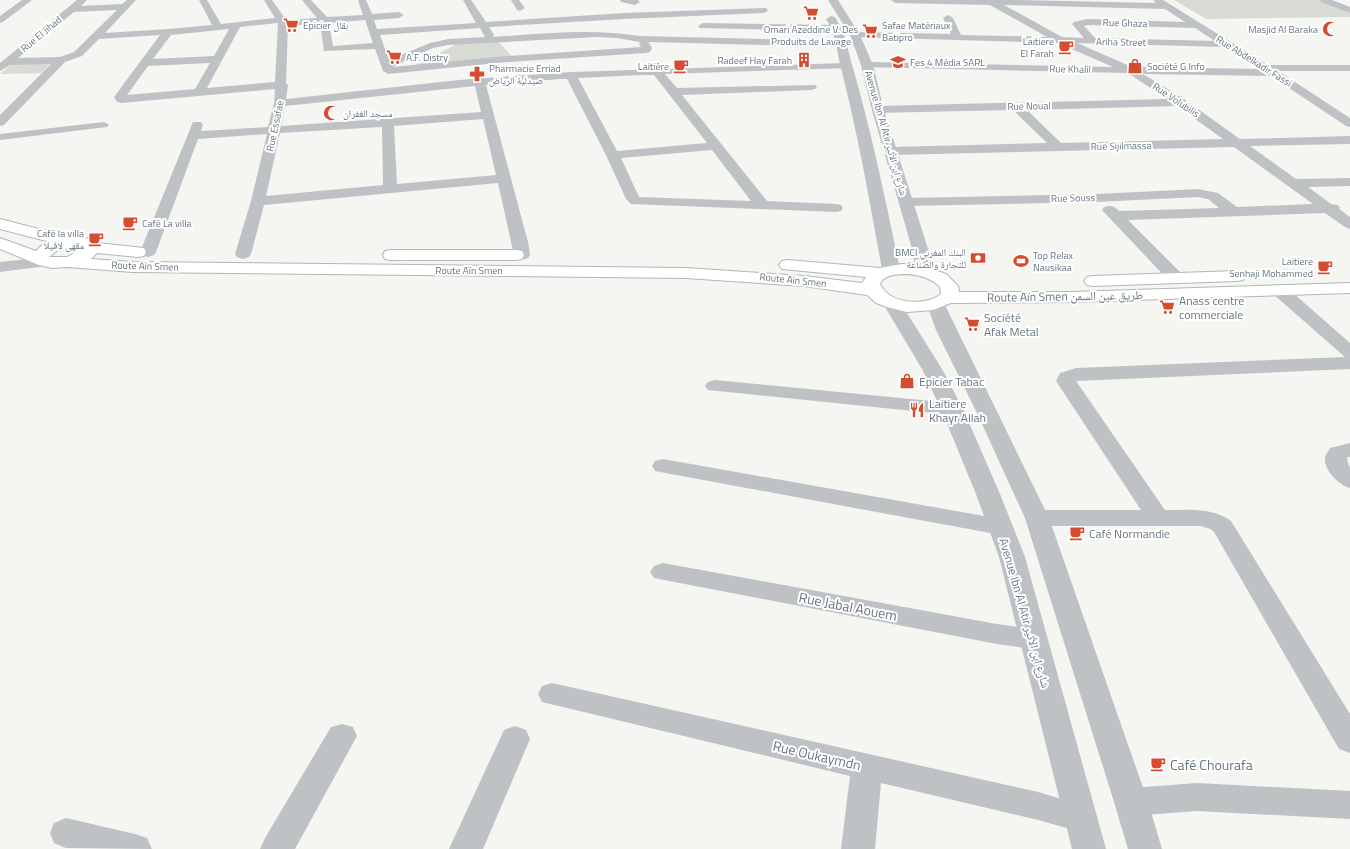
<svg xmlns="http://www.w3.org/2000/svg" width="1350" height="849" font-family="'Titillium Web','Noto Naskh Arabic',sans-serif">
<rect width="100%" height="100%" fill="#f5f5f2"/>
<!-- green -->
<path fill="#d7dbd3" d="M1174 0H1319L1350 13V17L1206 19Z
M498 41 512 57 412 67 457 44Z
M52 62 41 73 0 74 12 64Z"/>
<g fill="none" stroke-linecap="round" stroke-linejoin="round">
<!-- secondary casing -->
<g stroke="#b1b6b9" stroke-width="2">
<path id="secondary" d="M0 219 70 237 93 239 97 243 144 248 146 252 144 256 138 257 97 253 91 259 133 262 686 268 804 276 862 283 866 277 782 269 779 265 782 261 788 260 880 268 902 264 921 265 946 274 958 286 959 292H1072L1350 283V293L1072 302 951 303 933 310 907 312 887 307 876 303 867 295 804 286 686 278 133 272 67 267 52 268 39 265 0 249V238L36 251 42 245 50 242 0 229ZM70 247 83 248 67 257H49L58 250ZM908 274C920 275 931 278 940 287L941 294C925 307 889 304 880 284 884 274 899 274 908 274Z
M391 250H516L522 251 524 255 522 259 516 260H391L385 259 383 255 385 251Z
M1237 271 1243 272 1246 276 1243 280 1237 281 1093 286 1087 285 1084 281 1087 277 1093 276Z"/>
</g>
<!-- pedestrian -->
<path fill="#bec2c5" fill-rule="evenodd" d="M104 122 109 125 107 127 0 140V134Z"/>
<!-- minor -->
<path fill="#bec2c5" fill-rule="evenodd" d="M22 0H32L3 22 0 23V16Z
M77 0H87L81 6 122 4 127 0H136L105 33 168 29 212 25 199 0H207L221 24 275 18 264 0H272L284 17 288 20 317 18 302 0H311L327 17 363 15 358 0H366L372 14 399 12 404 15 399 18 374 20 377 29 476 23 463 0H471L486 22 624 13 766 8 768 10 766 12 763 13 624 19 489 27 494 35 493 37C542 34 591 28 640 36L843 41 848 44 843 47 648 42 652 48 650 52 646 53 507 62 388 74 383 71 375 49 324 51 320 23 288 26 286 83 288 85 286 99 459 80 571 72 846 63 850 64 851 66 850 68 665 74 677 88 815 85 817 87 815 89 811 90 682 95 767 201 836 204 841 205 843 208 841 211 836 212 631 204 626 199 606 155 567 79H560L486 85 528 242 530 255 528 258 522 260 516 258 514 255 498 183 264 205 251 254 249 257 243 259 237 257 235 254 251 201 267 134 198 139 156 252 154 255 148 257 142 255 140 252 193 122H201L203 125 201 131 268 127 274 103 275 89 121 103 117 102 114 97 160 35 99 39 82 56 65 62 4 125 0 126V115L51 64 10 65 0 71V63ZM117 10 74 52 60 57 18 58 74 12ZM365 20 373 43 333 46 329 23ZM278 23 275 82 207 88 240 27ZM480 28 485 37 448 39 430 43 389 60 380 35ZM229 29 214 56 153 59 171 35ZM597 37 617 38 640 42 639 44 641 47 507 56 392 67 433 48 448 45ZM210 63 195 89 127 95 148 66ZM641 75H654L707 143 617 151 578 78ZM475 86 481 112 281 126 285 106ZM483 119 496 175 397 184 394 126ZM382 127 383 185 266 196 280 133ZM712 150 751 201 639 197 621 158Z
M511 0H519L525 8 520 11 517 10Z
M620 0H638L640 2 635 5 621 2Z
M891 0H1018L1156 3 1153 0H1163L1268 65H1350V71H1278L1350 118V127L1346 126 1271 76 1143 74 1184 99 1240 139 1350 136V144L1250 146 1296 179 1350 178V186L1308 187 1331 204 1338 205 1340 208 1339 209 1350 217V229L1345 227 1325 213 1128 220 1182 274 1184 278 1182 282 1176 283 1170 282 1102 210 1104 207C1111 205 1114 206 1119 211L1219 208 1208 199 1198 197 1096 202 906 206 901 205 899 202 901 199 906 198 1096 194 1198 189 1218 193 1237 207 1313 204 1234 147 891 155 886 154 884 151 886 148 891 147 1047 143 1013 110 874 113 872 110 874 107 878 106 1167 99 1128 73 863 67 862 65 867 62 1113 67 1058 43 851 37 850 35 855 32 951 34 943 18 948 15 953 18 961 35 1047 37 990 5 895 3ZM1004 5 1165 9 1185 22 1087 19 1074 22 1072 24 1084 38 1062 37ZM1087 25 1195 28 1215 41 1095 38 1084 26ZM1077 43 1225 47 1261 69 1132 67ZM1177 106 1223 139 1061 143 1027 110Z
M1320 0H1332L1350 7V13L1321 2Z
M703 23 836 25 841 28 836 31 700 28 698 26Z
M48 257 54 259 56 262 54 265 0 272V262Z
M1279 285 1285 286 1350 343V369L1076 381 1165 510C1187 510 1213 507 1231 521L1350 714V753L1339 749 1214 532 1210 529 1201 526H1037L1029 524 1025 518 1029 512 1037 510H1141L1056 381 1060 373 1076 368 1345 357 1273 294 1270 290 1273 286Z
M715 380 952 403 959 405 962 409 959 413 952 415 708 390 705 386 708 382Z
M1350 443V457H1347L1348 464 1350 467V488C1340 486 1325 471 1325 460 1324 456 1328 452 1330 448Z
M663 459 1001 519 1009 521 1013 527 1009 533 1001 535 655 471 652 466 655 461Z
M663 563 997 624 1033 629 1043 632 1047 639 1043 646 1033 649 997 644 654 578 650 572 654 566Z
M552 683 1038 792 1092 808 1097 818 1092 828 1081 832 1038 820 881 783 875 849H841L850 776 542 702 538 694 542 686Z
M342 724 353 727 357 736 295 849H260L265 838 331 727Z
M515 726 526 730 530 739 483 849H449L504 730Z
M1197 783 1350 791V819L1197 811 1131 816 1120 812 1115 802 1120 792 1131 788Z
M66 818 135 834 147 838 152 849 66 848 54 843 50 833 54 823Z"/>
<!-- tertiary -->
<path fill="#bec2c5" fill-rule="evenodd" d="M828 0H838L860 35 873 65 884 110 929 252 933 272 930 276 924 277 918 276 915 272 913 252 872 110 861 65 850 35Z
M831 16 835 17C847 36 847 48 853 68 872 134 886 202 900 270L897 274 891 275 885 274 882 270C870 202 858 135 841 68 836 48 837 37 826 19Z
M891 296 897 298 900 302 942 369 963 409 1000 494 1025 557 1106 849H1072L999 557 976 494 941 409 922 369 882 302 885 298Z
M936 299 943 301 1049 518 1148 802 1162 849H1128L1114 802 1025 518 976 411 936 330 927 305 929 301Z"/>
<!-- secondary -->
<use href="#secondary" fill="#fff" fill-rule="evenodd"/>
</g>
<!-- icons -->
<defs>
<g id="supermarket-bare" transform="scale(1.2)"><path d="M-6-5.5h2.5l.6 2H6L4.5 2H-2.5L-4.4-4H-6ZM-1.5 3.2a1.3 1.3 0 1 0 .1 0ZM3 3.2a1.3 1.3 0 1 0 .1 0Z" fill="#d54d31" stroke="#fff" stroke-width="2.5" paint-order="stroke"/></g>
<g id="mosque-bare" transform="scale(1.2)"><path d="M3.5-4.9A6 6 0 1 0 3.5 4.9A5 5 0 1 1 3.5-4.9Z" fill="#d54d31" stroke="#fff" stroke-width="2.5" paint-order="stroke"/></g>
<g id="cafe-bare" transform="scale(1.2)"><path d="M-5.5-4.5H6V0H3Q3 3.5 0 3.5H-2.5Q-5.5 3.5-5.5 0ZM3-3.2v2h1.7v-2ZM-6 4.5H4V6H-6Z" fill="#d54d31" stroke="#fff" stroke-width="2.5" paint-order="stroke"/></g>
<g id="building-bare" transform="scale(1.2)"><path d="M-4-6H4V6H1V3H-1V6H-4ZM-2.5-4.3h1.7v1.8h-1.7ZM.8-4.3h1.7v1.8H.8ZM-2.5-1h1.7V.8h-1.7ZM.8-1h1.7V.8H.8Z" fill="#d54d31" stroke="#fff" stroke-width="2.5" paint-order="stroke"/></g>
<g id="school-bare" transform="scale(1.2)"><path d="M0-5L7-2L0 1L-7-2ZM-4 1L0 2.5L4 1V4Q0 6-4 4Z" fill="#d54d31" stroke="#fff" stroke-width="2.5" paint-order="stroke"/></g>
<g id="shop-bare" transform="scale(1.2)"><path d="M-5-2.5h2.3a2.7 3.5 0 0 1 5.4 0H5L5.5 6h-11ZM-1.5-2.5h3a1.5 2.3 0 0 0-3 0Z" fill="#d54d31" stroke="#fff" stroke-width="2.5" paint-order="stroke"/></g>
<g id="pharmacy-bare" transform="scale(1.2)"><path d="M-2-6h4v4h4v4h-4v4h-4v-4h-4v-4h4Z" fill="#d54d31" stroke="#fff" stroke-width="2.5" paint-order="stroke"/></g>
<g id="bank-bare" transform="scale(1.2)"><path d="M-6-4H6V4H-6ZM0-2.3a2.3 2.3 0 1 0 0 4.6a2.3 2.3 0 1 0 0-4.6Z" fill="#d54d31" stroke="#fff" stroke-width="2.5" paint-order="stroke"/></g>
<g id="stadium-bare" transform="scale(1.2)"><path d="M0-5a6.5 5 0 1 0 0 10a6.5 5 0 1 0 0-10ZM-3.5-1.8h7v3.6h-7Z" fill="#d54d31" stroke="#fff" stroke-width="2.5" paint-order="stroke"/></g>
<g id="restaurant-bare" transform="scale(1.2)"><path d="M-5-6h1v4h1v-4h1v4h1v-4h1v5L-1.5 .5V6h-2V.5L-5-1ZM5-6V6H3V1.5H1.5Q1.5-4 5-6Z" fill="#d54d31" stroke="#fff" stroke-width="2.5" paint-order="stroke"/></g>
</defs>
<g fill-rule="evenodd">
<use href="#supermarket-bare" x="811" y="13"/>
<use href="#supermarket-bare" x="291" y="25"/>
<use href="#mosque-bare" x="1330" y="29"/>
<use href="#supermarket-bare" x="870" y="31"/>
<use href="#cafe-bare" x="1066" y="47"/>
<use href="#supermarket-bare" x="394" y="57"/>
<use href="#building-bare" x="804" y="60"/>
<use href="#school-bare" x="898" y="62"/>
<use href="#cafe-bare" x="681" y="66"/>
<use href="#shop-bare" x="1135" y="66"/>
<use href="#pharmacy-bare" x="477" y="74"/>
<use href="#mosque-bare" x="331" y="113"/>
<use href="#cafe-bare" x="130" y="223"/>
<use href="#cafe-bare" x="96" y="239"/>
<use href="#bank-bare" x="978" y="258"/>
<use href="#stadium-bare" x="1021" y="261"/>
<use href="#cafe-bare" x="1325" y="267"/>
<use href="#supermarket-bare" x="1167" y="307"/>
<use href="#supermarket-bare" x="972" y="324"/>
<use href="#shop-bare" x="907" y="381"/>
<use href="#restaurant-bare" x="917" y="410"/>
<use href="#cafe-bare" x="1077" y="533"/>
<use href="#cafe-bare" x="1158" y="764"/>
</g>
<g text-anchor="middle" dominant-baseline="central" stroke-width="4" stroke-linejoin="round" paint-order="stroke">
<!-- far-street labels -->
<g font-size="10" fill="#667680" stroke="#fff">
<text transform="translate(1125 23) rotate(2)">Rue Ghaza</text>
<text transform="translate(41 34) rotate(-40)">Rue El Jihad</text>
<text transform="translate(1121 42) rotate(1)">Ariha Street</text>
<text transform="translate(1254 61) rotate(32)">Rue Abdelkadir Fassi</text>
<text transform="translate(1070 69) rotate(1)">Rue Khalil</text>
<text transform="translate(1176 100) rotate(34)">Rue Volubilis</text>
<text transform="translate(1029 106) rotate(-1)">Rue Noual</text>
<text transform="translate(275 126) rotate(-78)">Rue Essafae</text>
<text transform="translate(886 133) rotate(74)">Avenue Ibn Al Atir شارع ابن الأثير</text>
<text transform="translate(1121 146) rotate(-1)">Rue Sijilmassa</text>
<text transform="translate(1073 198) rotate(-1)">Rue Souss</text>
<text transform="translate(145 266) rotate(2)">Route Aïn Smen</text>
<text x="469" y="270">Route Aïn Smen</text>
<text transform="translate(793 280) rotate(6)">Route Aïn Smen</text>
</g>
<!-- far-poi labels -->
<g font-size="10" fill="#667680" stroke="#fff" text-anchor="start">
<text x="303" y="25">Epicier بقال</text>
<text x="882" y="25">Safae Matériaux<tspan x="882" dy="12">Batipro</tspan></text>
<text x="811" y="29" text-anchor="middle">Omari Azeddine V. Des<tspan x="811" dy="12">Produits de Lavage</tspan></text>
<text x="1318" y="29" text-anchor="end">Masjid Al Baraka</text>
<text x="1054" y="41" text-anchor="end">Laitiere<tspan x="1054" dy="12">El Farah</tspan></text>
<text x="406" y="57">A.F. Distry</text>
<text x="792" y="60" text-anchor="end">Radeef Hay Farah</text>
<text x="910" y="62">Fes 4 Média SARL</text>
<text x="669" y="66" text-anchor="end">Laitière</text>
<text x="1147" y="66">Société G Info</text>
<text x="489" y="68">Pharmacie Erriad<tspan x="489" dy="12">صيدلية الرياض</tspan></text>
<text x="343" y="113">مسجد الغفران</text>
<text x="142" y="223">Café La villa</text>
<text x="84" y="233" text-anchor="end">Café la villa<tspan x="84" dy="12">مقهى لافيلا</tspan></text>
<text x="966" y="252" text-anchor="end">BMCI البنك المغربي<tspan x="966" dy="12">للتجارة والصناعة</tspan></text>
<text x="1033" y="255">Top Relax<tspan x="1033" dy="12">Nausikaa</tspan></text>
<text x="1313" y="261" text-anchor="end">Laitiere<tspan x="1313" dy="12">Senhaji Mohammed</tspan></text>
</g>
<!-- street labels -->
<g font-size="12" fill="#667680" stroke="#fff">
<text transform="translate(1065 296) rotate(-1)">Route Aïn Smen طريق عين السمن</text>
<text transform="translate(1025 613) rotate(74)">Avenue Ibn Al Atir شارع ابن الأثير</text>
</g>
<!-- poi labels -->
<g font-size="12" fill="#667680" stroke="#fff" text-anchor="start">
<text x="1179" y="300">Anass centre<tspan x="1179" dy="14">commerciale</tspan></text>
<text x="984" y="317">Société<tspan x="984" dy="14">Afak Metal</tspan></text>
<text x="919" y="381">Epicier Tabac</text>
<text x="929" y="403">Laitiere<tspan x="929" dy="14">Khayr Allah</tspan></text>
<text x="1089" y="533">Café Normandie</text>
</g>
<!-- near-street labels -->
<g font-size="14" fill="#667680" stroke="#fff">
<text transform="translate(848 606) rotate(11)">Rue Jabal Aouem</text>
<text transform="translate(817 755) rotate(13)">Rue Oukaymdn</text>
</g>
<!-- near-poi labels -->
<g font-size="14" fill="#667680" stroke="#fff" text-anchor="start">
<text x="1170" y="764">Café Chourafa</text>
</g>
</g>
</svg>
